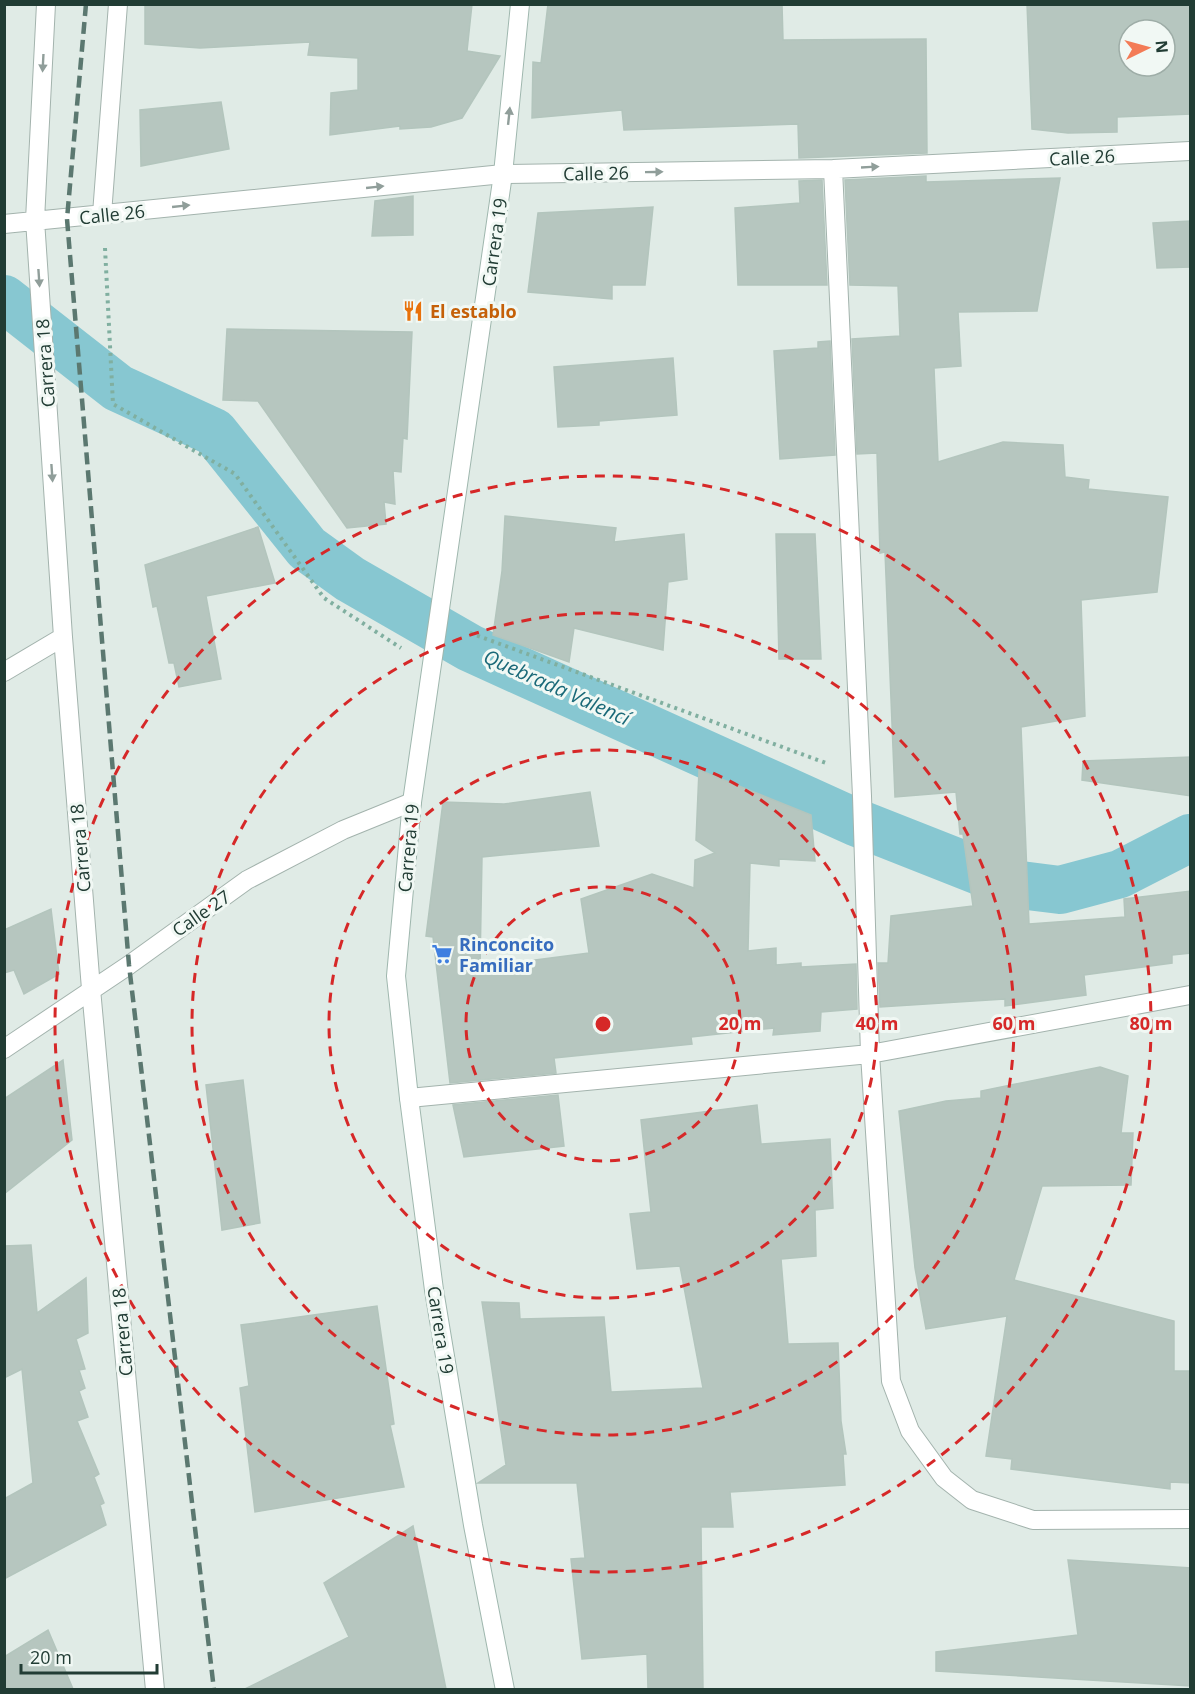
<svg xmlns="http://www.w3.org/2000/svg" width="1195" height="1694" font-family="'Open Sans',sans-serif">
<rect width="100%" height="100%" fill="#e0ebe6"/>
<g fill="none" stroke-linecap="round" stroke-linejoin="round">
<!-- canal -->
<path stroke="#87c7d1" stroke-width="48" d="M4 299 118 388 214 432 307 548 350 579 470 648 855 822 1012 884 1060 890 1120 874 1190 838"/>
</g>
<!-- building -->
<path fill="#b6c6bf" stroke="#b3c5bd" stroke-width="1.5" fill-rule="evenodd" d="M145 4H472L467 51 500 56 462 118 431 127 400 129V126L330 135 331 93 358 90V58L308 55 310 42 200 48 145 44Z
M548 4H782L783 40 926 39 927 153 799 158 798 124 624 130 622 110 532 118 533 62 541 63Z
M1027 4H1191V114L1117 117V132L1068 133 1032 129ZM1129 30H1165V66H1129Z
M221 102 229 149 141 166 140 110Z
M926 176V182L1060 178 1037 311 958 312 961 366 934 368 938 462 1003 442 1063 445 1065 477 1089 480 1088 489 1168 497 1157 592 1081 600 1085 716 1021 727 1029 924 1125 917 1124 899 1191 891V953L1172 955V963L1084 975 1086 995 1005 1006V999L880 1007 878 963H888L891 916 973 906 963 834H960L956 792 895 797 885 552 880 553 877 453 857 454 852 339 900 336 898 286 850 285 845 180Z
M822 180 827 285H738L735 208 800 203 799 181Z
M413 196V235L372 236 375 201Z
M653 207 645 285H612V299L528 292 538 213Z
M1191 221V267L1157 268 1153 223Z
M227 329 412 332 407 439 403 438 401 472 393 471 395 504 384 502 386 524 347 528 258 401 223 400Z
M830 341 835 455 780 459 774 351 818 348V342Z
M673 358 677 415 599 421V425L558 427 554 367Z
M505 516 616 528 614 542 684 534 687 579 668 582 663 650 574 628 569 662 493 635 502 571Z
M258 527 275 583 206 596 221 679 179 687 174 663H169L157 606 153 607 145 565Z
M776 534H815L821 659H779Z
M1191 757V796L1082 780 1083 761Z
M699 770 811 815 815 861 779 859V866L750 863 748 951 776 948V965L801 963V967L856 964 857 1009 821 1012 820 1031 773 1035 774 1028 691 1037 692 1044 554 1058 556 1073 450 1083 433 937 426 936 443 802 504 804 590 792 599 846 482 857 480 967 589 953 581 899 652 874 694 888 695 860 715 853 696 840Z
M51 909 59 974 24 994 14 970 4 973V930Z
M63 1060 72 1140 4 1194V1099Z
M1100 1067 1128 1076 1121 1133H1133L1131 1185 1042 1186 1014 1280 1174 1321V1371H1191V1483L1170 1482V1489L1011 1469 1012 1459 986 1456 1007 1316 926 1329 915 1268 899 1111 946 1101 981 1098V1091Z
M243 1080 260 1223 222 1230 206 1085Z
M558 1095 564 1146 464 1157 453 1105Z
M757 1105 761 1144 830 1139 833 1208 815 1210 816 1256 781 1259 788 1344 838 1343 841 1421 846 1454H843L845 1485 730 1492 733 1527H701L703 1689H648L647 1654 582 1659 571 1559 585 1558 577 1483H478L506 1465 482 1302 519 1303 520 1319 604 1317 611 1392 703 1388 680 1266 637 1269 630 1214 651 1212 641 1120Z
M31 1245 37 1313 86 1278 88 1333 76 1339 85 1369 79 1370 85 1388 79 1391 88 1417 77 1421 99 1474 94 1477 104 1503 100 1505 106 1525 4 1579V1499L33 1483 22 1369 4 1378V1246Z
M377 1306 394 1424 390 1425 404 1487 255 1512 240 1388 249 1386 241 1325Z
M413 1526 446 1689H245L349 1637 324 1583Z
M1068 1560 1191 1568V1686L936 1671V1652L1078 1635Z
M48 1630 73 1689H4V1657Z"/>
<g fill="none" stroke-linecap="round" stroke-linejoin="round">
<!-- street casing -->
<g stroke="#a3b3ad" stroke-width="20">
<path id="street" d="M46 4 35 220 63 637 91 989 155 1690
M833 169 862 796 870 1054 891 1381 910 1431 944 1478 972 1500 1033 1520 1190 1519
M102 214 118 4
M4 224 503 174 833 169 1190 151
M4 672 63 637
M4 1049 129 965 247 880 343 830 412 802
M409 1098 870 1054 1190 995"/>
</g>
<!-- secondary casing -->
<g stroke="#9fb7ae" stroke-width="20">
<path id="secondary" d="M505 1690 473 1525 434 1290 409 1098 396 976 412 802 503 174 520 4"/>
</g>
<!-- path -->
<path stroke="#80afa0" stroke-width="4" stroke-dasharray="3 4.5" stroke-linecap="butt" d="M105 248 113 404 235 474 324 598 401 648
M470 633 826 763"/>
<!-- street -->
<use href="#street" stroke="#fff" stroke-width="18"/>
<!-- secondary -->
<use href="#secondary" stroke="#fff" stroke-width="18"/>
<!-- rail -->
<path stroke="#5b7870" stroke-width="4.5" stroke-dasharray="12 6" stroke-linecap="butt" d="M86 4 67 219 129 965 214 1690"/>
</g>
<!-- one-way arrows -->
<defs><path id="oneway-solid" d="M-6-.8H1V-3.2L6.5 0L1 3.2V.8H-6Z" transform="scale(1.5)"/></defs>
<g fill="#909e9a">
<use href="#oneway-solid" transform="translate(43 63) rotate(93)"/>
<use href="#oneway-solid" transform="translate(509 116) rotate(-84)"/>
<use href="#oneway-solid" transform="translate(870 167) rotate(-3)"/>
<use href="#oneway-solid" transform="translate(654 172) rotate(-1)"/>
<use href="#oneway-solid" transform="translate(375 187) rotate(-6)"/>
<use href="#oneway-solid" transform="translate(181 206) rotate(-6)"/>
<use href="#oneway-solid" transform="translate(39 278) rotate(86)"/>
<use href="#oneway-solid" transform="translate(52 473) rotate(86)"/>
</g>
<!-- distance rings -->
<g fill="none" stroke="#d62828" stroke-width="3" stroke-dasharray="10 8">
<circle cx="603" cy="1024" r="137"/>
<circle cx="603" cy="1024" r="274"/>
<circle cx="603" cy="1024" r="411"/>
<circle cx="603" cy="1024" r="548"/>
</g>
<!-- icons -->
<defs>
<g id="restaurant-bare" transform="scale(1.62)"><path d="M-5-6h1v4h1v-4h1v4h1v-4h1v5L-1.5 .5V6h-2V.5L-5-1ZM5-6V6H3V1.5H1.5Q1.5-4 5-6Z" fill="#e8710a" stroke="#f1f8f4" stroke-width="2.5" paint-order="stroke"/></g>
<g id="supermarket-bare" transform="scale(1.62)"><path d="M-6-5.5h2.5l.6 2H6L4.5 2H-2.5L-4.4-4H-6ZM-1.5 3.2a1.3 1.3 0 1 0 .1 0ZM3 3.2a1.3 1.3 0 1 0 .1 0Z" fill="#3f7fe0" stroke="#f1f8f4" stroke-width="2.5" paint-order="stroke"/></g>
</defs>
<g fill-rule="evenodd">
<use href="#restaurant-bare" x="413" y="311"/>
<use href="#supermarket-bare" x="442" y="954"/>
</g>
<g text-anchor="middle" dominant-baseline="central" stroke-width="6" stroke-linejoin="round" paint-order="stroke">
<!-- street labels -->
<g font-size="18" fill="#213c34" stroke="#f1f8f4">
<text transform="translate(1082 157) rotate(-3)">Calle 26</text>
<text transform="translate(596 173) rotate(-1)">Calle 26</text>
<text transform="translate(112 214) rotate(-6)">Calle 26</text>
<text transform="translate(494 242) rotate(-82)">Carrera 19</text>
<text transform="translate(45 363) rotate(-94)">Carrera 18</text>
<text transform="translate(80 848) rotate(-95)">Carrera 18</text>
<text transform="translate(408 848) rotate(-85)">Carrera 19</text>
<text transform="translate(201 913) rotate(-35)">Calle 27</text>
<text transform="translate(441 1330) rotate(81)">Carrera 19</text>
<text transform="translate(122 1332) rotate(-95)">Carrera 18</text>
</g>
<!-- food labels -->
<g font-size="18" font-weight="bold" fill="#c56008" stroke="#f1f8f4" text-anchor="start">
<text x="430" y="311">El establo</text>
</g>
<!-- shop labels -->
<g font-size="18" font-weight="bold" fill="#366cbe" stroke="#f1f8f4" text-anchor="start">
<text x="459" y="944">Rinconcito<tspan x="459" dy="21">Familiar</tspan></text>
</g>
<!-- water labels -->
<g font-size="20" font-style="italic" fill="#1a6978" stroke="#f1f8f4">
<text transform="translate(557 687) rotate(24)">Quebrada Valencí</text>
</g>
</g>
<circle cx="603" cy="1024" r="9" fill="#d62828" stroke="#f1f8f4" stroke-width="3"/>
<g font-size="18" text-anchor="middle" font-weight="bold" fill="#d62828" stroke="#f1f8f4" stroke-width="6" stroke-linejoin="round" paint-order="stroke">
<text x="740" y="1030">20 m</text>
<text x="877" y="1030">40 m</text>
<text x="1014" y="1030">60 m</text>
<text x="1151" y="1030">80 m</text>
</g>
<!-- border -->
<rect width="1195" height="1694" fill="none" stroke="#213c34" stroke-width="12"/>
<!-- north arrow -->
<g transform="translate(1147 48) rotate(85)"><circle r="28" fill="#f1f8f4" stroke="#9eada7" stroke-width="1.5"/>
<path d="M0-4.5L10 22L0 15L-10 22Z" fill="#f37b56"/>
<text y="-9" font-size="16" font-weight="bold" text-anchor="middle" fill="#213c34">N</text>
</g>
<!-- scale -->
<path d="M21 1664v9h136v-9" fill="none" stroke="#213c34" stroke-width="3"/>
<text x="30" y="1664" font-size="18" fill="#213c34" stroke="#f1f8f4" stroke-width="4.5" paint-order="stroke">20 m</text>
</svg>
